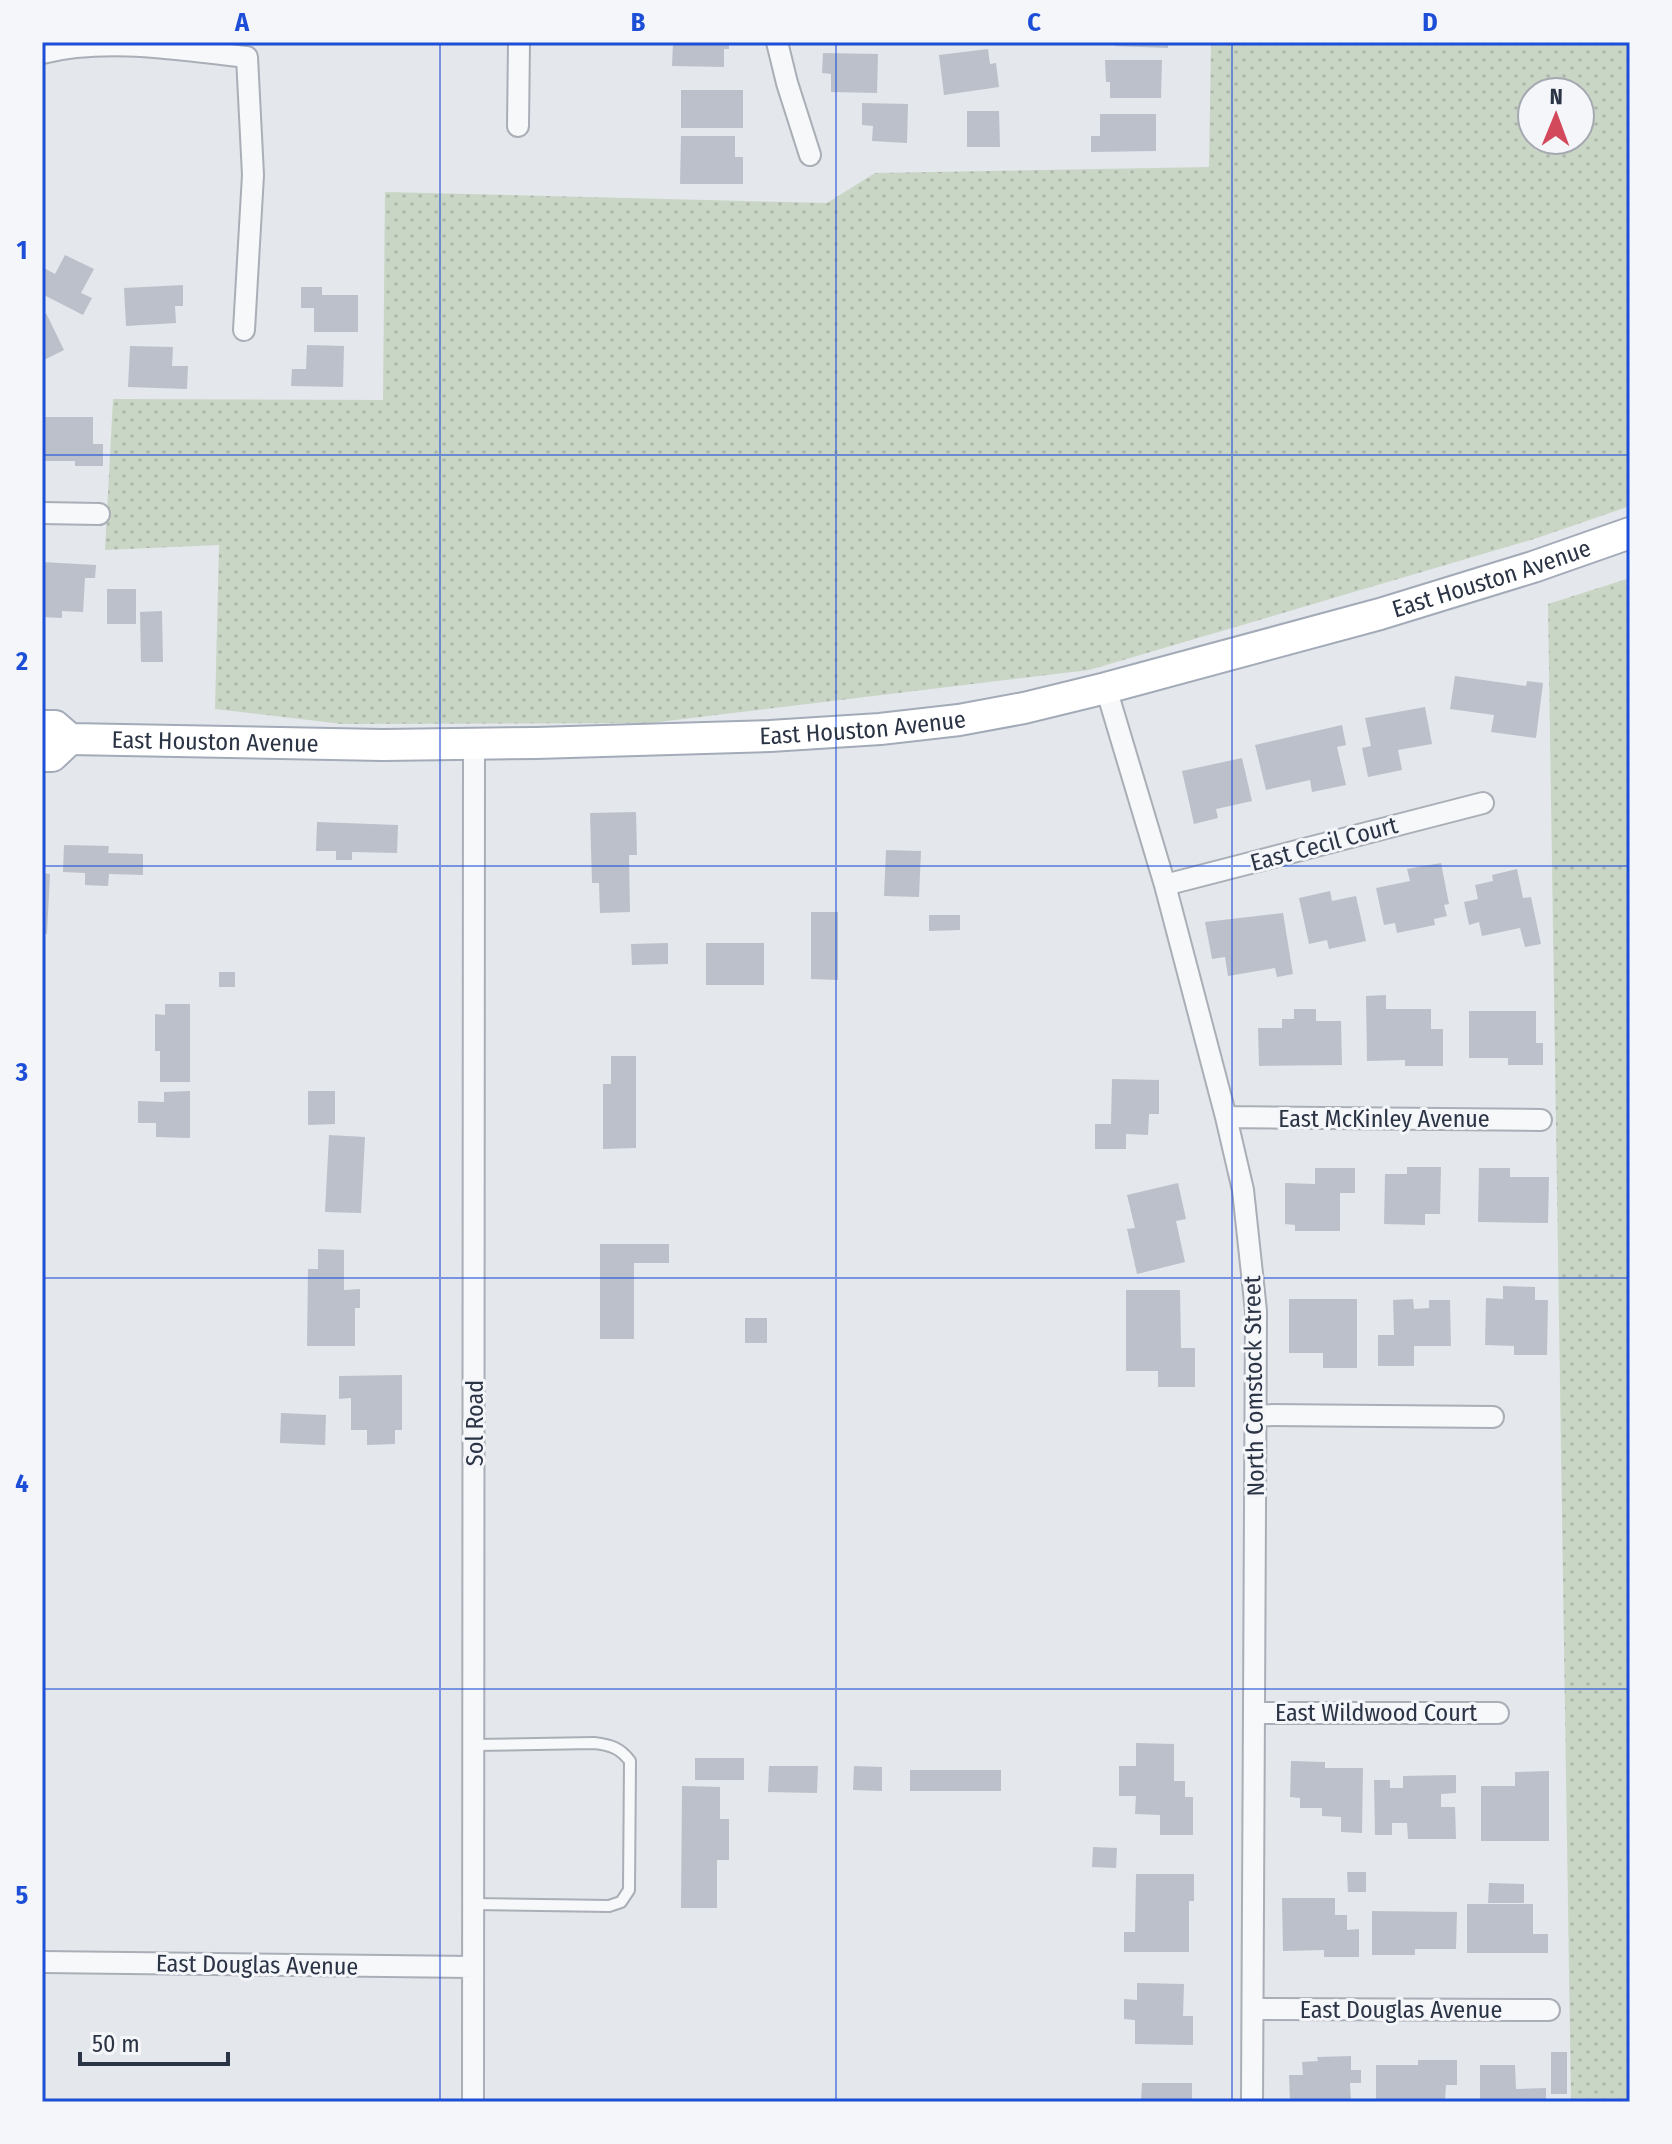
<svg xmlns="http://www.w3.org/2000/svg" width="1672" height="2144" font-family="'Fira Sans Condensed',sans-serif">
<defs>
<pattern id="grass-dots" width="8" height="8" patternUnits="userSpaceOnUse" patternTransform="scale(2)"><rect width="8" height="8" fill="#c9d6c5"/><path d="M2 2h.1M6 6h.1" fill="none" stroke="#adb8ab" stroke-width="1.8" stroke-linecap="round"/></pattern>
</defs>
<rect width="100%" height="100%" fill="#e4e7ec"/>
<!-- grass -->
<path fill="url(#grass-dots)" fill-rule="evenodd" d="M1211 42H1630V506L1534 539 1089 670 651 723 342 724 215 709 219 545 105 550 113 399 383 400 385 192 827 203 875 173 1209 167ZM1532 92H1580V140H1532Z
M1630 578V2102H1571L1548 604Z"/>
<!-- building -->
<path fill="#bbc0ca" d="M673 42H729V49H724V67L672 66Z
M1115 42H1168V48L1115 46Z
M988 49 990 64 996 63 999 87 944 95 939 55Z
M823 53 878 54 877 93 831 92V74L822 73Z
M1105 60H1162L1161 98H1110V82H1106Z
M681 90H743V128H681Z
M862 103 908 104 907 143 872 141 873 126 862 125Z
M967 111H999L1000 147H967Z
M1100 114H1156V151L1091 152V136H1100Z
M681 136H735V157H743V184H680Z
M65 255 94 269 81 293 92 298 83 315 42 294 44 268 55 274Z
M183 285V306H175L176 323 126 326 124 288Z
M301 287H322V295H358V332H314V308H301Z
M46 313 64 350 42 361V315Z
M307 345 344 346 343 387 291 386 292 369H306Z
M130 346 173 347 172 366H188L187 389 128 387Z
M44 417H93V444H103V466H75V461H44Z
M42 562 96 565 95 578H85L83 612 62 611V618L42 617Z
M107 589H136V624H107Z
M162 611 163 662H141L140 612Z
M1455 676 1526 686 1527 681 1543 683 1536 738 1491 732 1494 715 1450 709Z
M1425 707 1432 744 1398 750 1402 770 1368 777 1362 748 1371 746 1365 718Z
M1342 725 1346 745 1337 747 1346 785 1312 792 1310 780 1266 790 1255 745Z
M1242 758 1252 801 1216 809 1218 818 1194 824 1182 771Z
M636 812 637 855H629L630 912 600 913 599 883H592L590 813Z
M317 822 398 825 397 853 352 852V860H336V851H316Z
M64 845 109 846 108 853 143 854V875L109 874 108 886 85 885V873L63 872Z
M886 850 921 851 919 897 884 896Z
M1441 863 1449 904 1444 905 1447 916 1434 919 1435 925 1397 933 1395 923 1384 925 1376 888 1410 881 1407 869Z
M1517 869 1523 898 1531 897 1541 944 1525 947 1520 928 1482 936 1479 922 1469 925 1464 902 1478 899 1475 885 1493 881 1492 875Z
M42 873 50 874 47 934H42Z
M1330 891 1332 901 1356 896 1366 941 1329 949 1327 940 1309 944 1299 898Z
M811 912H838V980L811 979Z
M1283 913 1293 974 1277 977 1275 968 1228 976 1225 957 1212 959 1205 922Z
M929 915H960V930L929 931Z
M668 943V964L632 965 631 944Z
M706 943H764V985H706Z
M219 972H235V987H219Z
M1386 995V1009H1431V1029H1443V1066H1405V1060L1367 1061 1366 996Z
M165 1004H190V1082H160V1051H155V1014L165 1015Z
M1294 1009H1316V1021H1341L1342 1065 1259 1066 1258 1028H1282V1019H1294Z
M1469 1011H1536V1043H1543V1065H1508V1058H1469Z
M611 1056H636V1148L603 1149V1084H611Z
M1112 1079 1159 1080V1114H1149L1148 1135 1126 1134V1149H1095V1124H1111Z
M190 1091V1138L156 1137V1123H138V1101L164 1102V1092Z
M308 1091H335V1124L308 1125Z
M329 1135 365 1137 361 1213 325 1212Z
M1407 1167H1441L1440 1214H1425V1225L1384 1224 1385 1174H1407Z
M1315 1168H1355V1193H1340V1231H1295V1225L1285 1224V1183L1315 1184Z
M1479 1168H1510V1177H1549L1548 1223 1478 1222Z
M1178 1183 1186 1219 1176 1221 1185 1262 1137 1274 1127 1229 1135 1228 1127 1195Z
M600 1244H669V1263H634V1339H600Z
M318 1249 344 1250V1290L360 1289V1308H355V1346H307L308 1269H318Z
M1503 1286 1535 1287V1300H1548L1547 1355H1514V1346L1485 1345 1486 1298 1503 1299Z
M1126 1290H1180L1181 1348H1195V1387H1158V1371H1126Z
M1289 1299H1357V1368H1323V1353H1289Z
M1413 1299 1414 1309 1429 1308V1300H1450L1451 1346H1414V1366H1378V1335H1394L1393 1300Z
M745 1318H767V1343H745Z
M402 1375V1430H395V1444L367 1445V1430H351V1398L339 1399V1376Z
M281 1413 326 1415 325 1445 280 1443Z
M1136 1743 1174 1744V1781H1185V1797H1193V1835H1160V1815L1135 1814 1136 1796H1119V1766H1136Z
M695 1758H744V1780H695Z
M1291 1761 1325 1762V1768H1363L1362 1833 1341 1832V1817L1322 1816V1808H1300V1798L1290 1797Z
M769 1766H818L817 1793 768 1792Z
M854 1766 882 1767V1791L853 1790Z
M910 1770H1001V1791H910Z
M1549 1771V1841H1481V1786H1515V1772Z
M1456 1775V1793L1441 1794V1807H1455L1456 1839H1408L1407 1823H1392V1835H1375L1374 1780H1390V1788H1403V1776Z
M682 1786 720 1787V1819H729V1860H717V1908H681Z
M1093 1847 1117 1848 1116 1868 1092 1867Z
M1347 1872H1366V1892H1348Z
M1136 1874H1194V1901H1189V1952H1124V1932H1135Z
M1489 1883 1524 1884V1903H1488Z
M1282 1898H1335V1915H1347V1930L1359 1929V1957H1324V1950L1283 1951Z
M1467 1904H1533V1934H1548V1953H1467Z
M1372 1911 1457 1912 1456 1949H1415V1955H1372Z
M1137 1983 1184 1984 1183 2016H1193V2045L1135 2044V2020L1124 2019V1999L1137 2000Z
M1551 2052H1567V2094H1551Z
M1351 2056V2070H1361V2083H1350L1351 2102H1290L1289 2075H1303L1302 2062 1318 2061 1317 2057Z
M1418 2060H1457V2085H1446L1445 2101 1376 2102V2065H1418Z
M1480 2065H1515L1516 2089 1546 2088V2102H1480Z
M1142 2083H1192V2102H1141Z"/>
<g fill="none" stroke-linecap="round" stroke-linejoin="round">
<!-- lane casing -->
<g stroke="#a9aeb7" stroke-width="14">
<path id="lane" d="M472 1904 609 1906 621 1902 629 1890 630 1761C620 1748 611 1745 594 1743L474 1745"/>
</g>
<!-- street casing -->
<g stroke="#a9aeb7" stroke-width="24">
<path id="street" d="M777 42 787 83 810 155
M42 53C108 37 181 50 247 57L253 175 244 330
M518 126 519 42
M42 513 99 514
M1106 688 1165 885 1226 1117 1243 1190 1256 1311 1252 2102
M1165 885 1483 803
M1226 1117 1541 1120
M1256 1415 1493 1417
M1255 1713H1498
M42 1962 472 1967
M1253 2009 1549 2010
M473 2102 474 744"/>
</g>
<!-- primary casing -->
<g stroke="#a3abb8" stroke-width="34">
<g id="primary">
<path id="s1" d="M42 726H55L70 739 383 745 536 743 770 736 880 729 959 720 1024 708 1106 688 1380 614 1533 567 1630 533"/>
<path d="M42 756H52L70 739"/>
</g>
</g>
<!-- lane -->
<use href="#lane" stroke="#f7f8fa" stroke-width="10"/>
<!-- street -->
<use href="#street" stroke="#f7f8fa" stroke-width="20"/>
<!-- primary -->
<use href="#primary" stroke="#fff" stroke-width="30"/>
</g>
<!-- grid -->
<path fill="none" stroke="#1d4ed8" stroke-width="2" stroke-opacity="0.55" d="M440 42V2102M836 42V2102M1232 42V2102M42 455H1630M42 866H1630M42 1278H1630M42 1689H1630"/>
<g text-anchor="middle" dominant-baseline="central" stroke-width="6" stroke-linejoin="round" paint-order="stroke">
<!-- street labels -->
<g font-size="24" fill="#2b3445" stroke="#f4f6f9">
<text stroke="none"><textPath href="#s1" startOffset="1474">East Houston Avenue</textPath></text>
<text stroke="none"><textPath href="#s1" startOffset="826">East Houston Avenue</textPath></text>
<text stroke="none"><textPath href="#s1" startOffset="178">East Houston Avenue</textPath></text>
<text transform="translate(1324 844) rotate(-15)">East Cecil Court</text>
<text x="1384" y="1119">East McKinley Avenue</text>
<text transform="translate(1254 1386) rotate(-91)">North Comstock Street</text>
<text transform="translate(475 1423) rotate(-90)">Sol Road</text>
<text x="1376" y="1713">East Wildwood Court</text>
<text transform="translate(257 1965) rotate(1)">East Douglas Avenue</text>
<text x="1401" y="2010">East Douglas Avenue</text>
</g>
</g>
<!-- border -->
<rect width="1672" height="2144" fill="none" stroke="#f4f6f9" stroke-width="88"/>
<!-- north arrow -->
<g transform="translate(1556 116) rotate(1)"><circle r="38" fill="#f4f6f9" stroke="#a4a8b1" stroke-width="2"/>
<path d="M0-6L14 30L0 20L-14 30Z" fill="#d1495b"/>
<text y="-12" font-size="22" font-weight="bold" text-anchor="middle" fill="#2b3445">N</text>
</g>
<!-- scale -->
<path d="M80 2052v12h148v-12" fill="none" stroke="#2b3445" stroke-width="4"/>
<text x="92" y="2052" font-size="24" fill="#2b3445" stroke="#f4f6f9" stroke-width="6" paint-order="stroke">50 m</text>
<rect x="44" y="44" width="1584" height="2056" fill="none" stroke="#1d4ed8" stroke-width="3"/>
<g font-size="26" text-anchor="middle" font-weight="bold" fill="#1d4ed8">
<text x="242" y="31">A</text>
<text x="638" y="31">B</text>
<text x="1034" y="31">C</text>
<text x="1430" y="31">D</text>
<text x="22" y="259">1</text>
<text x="22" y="670">2</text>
<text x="22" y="1081">3</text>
<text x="22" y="1492">4</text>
<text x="22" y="1904">5</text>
</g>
</svg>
